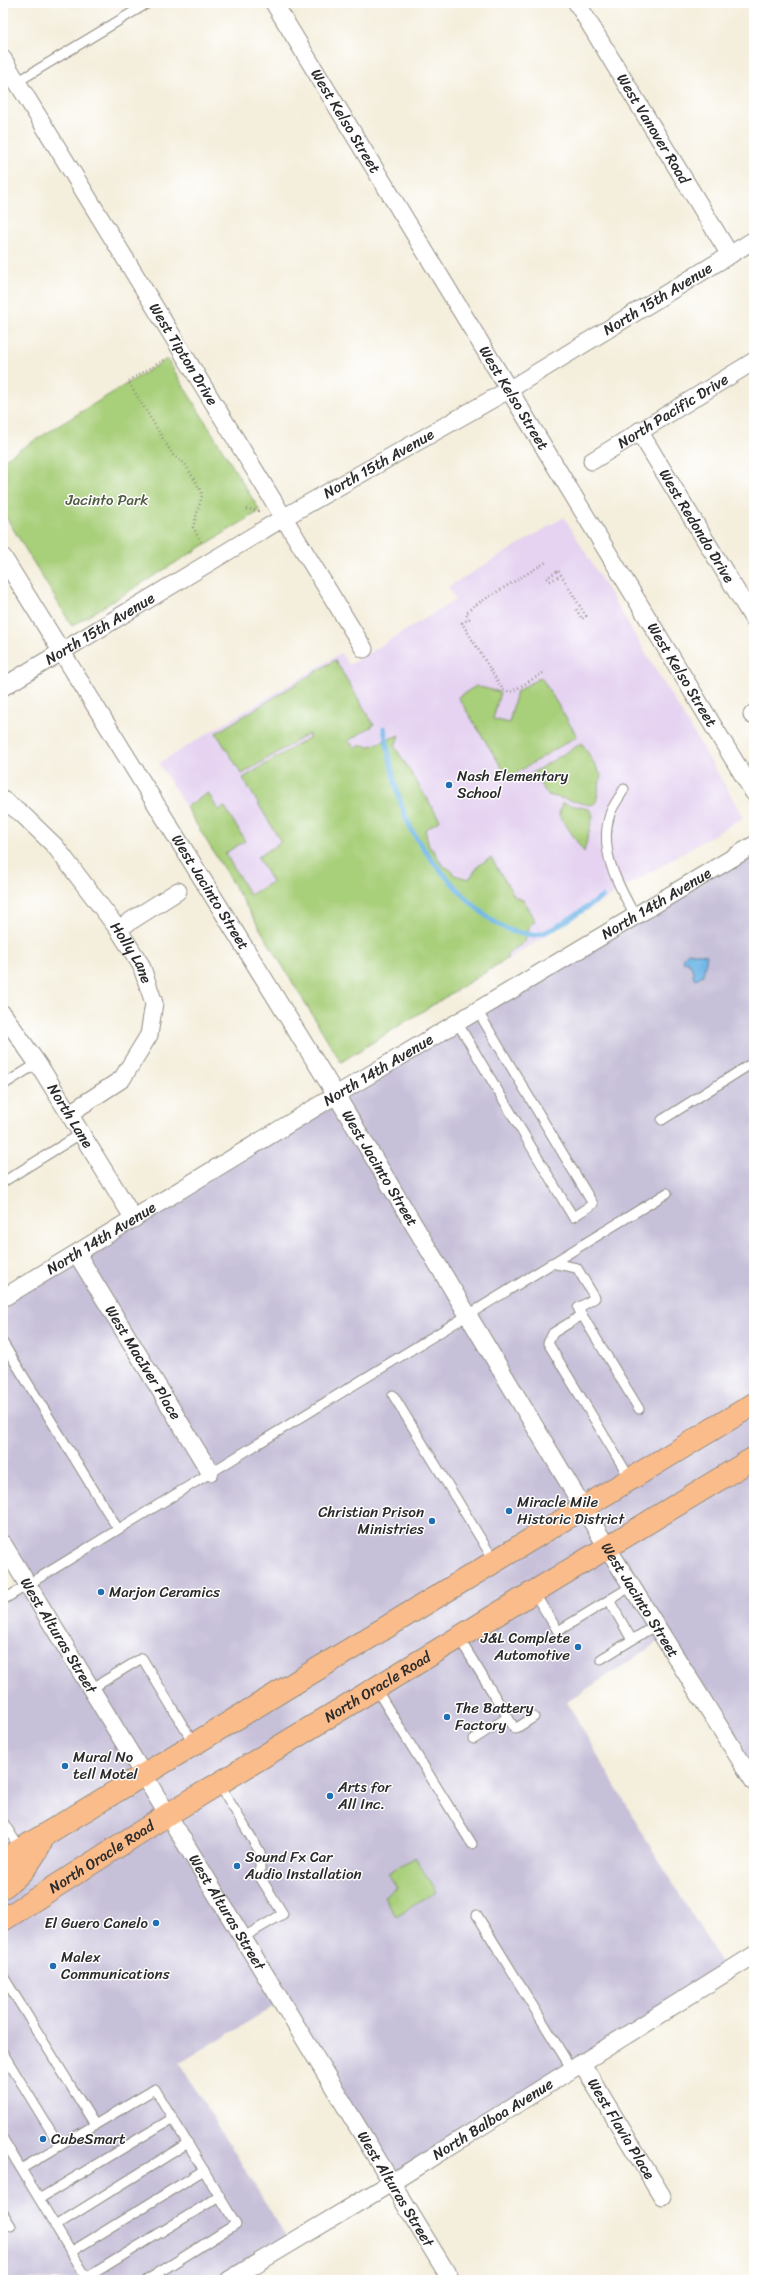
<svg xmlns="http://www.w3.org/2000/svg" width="757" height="2283" font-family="Sriracha,sans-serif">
<rect width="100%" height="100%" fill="#fff"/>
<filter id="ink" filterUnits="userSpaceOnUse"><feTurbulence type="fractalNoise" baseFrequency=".025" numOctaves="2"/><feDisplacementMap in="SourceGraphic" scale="8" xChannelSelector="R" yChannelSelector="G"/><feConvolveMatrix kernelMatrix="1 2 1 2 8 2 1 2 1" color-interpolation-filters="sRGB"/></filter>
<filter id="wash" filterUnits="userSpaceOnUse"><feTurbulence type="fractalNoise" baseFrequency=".012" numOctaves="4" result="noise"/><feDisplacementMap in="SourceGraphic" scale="16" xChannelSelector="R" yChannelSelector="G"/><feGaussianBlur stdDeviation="0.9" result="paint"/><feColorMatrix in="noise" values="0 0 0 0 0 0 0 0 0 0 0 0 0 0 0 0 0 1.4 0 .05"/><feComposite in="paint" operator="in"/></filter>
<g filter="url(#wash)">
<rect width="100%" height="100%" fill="#f4eedc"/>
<!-- built -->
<path fill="#e5d3f1" d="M564 517 744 817 630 884 341 1062 159 763 341 653 349 665 455 600 448 587Z"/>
<!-- industrial -->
<path fill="#c7c0d9" d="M754 845V1782L665 1638 567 1702 654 1853 715 1952 725 1973 391 2183 281 2002 180 2063 290 2243 229 2280H3V1600L28 1585 3 1544V1298Z"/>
<!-- green -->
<path fill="#a8cf79" stroke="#6a7d52" d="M167 359 260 511 72 626 3 512V460Z
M335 660 374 725 348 741 355 747 365 745 368 747 399 735 395 747 440 820 425 830 429 847 434 851 442 865 451 870 454 875 469 879 479 865 491 858 515 897 523 900 535 921 530 925 525 942 506 954 508 958 341 1062 186 807 208 793 218 810 225 807 245 841 225 853 250 895 272 882 258 857 281 842 243 778 310 737 308 734 242 774 216 733Z
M541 677 577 736 513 775 504 771 458 697 476 686 500 692 493 719 509 723 517 691Z
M582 743 601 775 596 803 590 805 548 795 532 773Z
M562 803 589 809 593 815 584 852 559 815Z
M415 1857 436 1892 396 1916 384 1896 397 1888 388 1873Z"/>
<!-- water -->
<path fill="#71b8e8" stroke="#4e728a" d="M688 952 707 955 703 975 696 979 694 978 692 968 687 961 683 962V957Z"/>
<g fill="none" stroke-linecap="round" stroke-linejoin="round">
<!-- stream -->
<path stroke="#71b8e8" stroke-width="5" d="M384 728C390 759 395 791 407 820 420 852 475 914 507 929 513 932 526 934 533 935 551 935 586 907 602 897"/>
</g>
</g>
<g filter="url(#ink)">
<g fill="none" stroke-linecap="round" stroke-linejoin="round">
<!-- lane casing -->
<g stroke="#908c84" stroke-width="11">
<path id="lane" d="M17 82 148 3
M624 789C620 797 613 805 610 814 598 851 618 884 635 916
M457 1022 573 1217 593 1204 477 1010
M3 1085 38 1063
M662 1120 754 1062
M3 1182 82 1133
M551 1263 577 1268 595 1298 578 1308 582 1315 553 1333 548 1343 631 1480
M582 1315 639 1409
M3 1343 118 1529
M393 1395 495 1562
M534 1593 558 1631 609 1600 632 1640 601 1659
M3 1600 667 1193
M609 1600 632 1586
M459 1638 515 1729 534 1717
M632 1640 656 1625
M91 1689 142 1658 194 1744
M376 1689 472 1844
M474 1739 508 1717
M219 1784 260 1852V1877L283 1914 242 1938
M3 1822 21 1850
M477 1915 571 2068
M3 1976 95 2125
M3 2053 60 2146
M3 2139 88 2280
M21 2169 155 2089 236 2224 147 2280
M39 2199 173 2118
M3 2213 11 2226
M55 2226 188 2143
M71 2252 204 2170
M86 2278 220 2196"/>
</g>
<!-- street casing -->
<g stroke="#908c84" stroke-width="19">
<g id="street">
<path id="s1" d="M274 3 754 793"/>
<path id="s2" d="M577 3 730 255"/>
<path id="s3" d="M3 59 364 649"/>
<path id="s4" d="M639 431 754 620"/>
<path id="s5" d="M592 461 754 361"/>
<path id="s6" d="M3 557 336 1095 607 1547 754 1782"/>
<path id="s7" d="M3 687 283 518 510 389 754 240"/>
<path d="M752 715 754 713"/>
<path id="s8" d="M3 800 21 813 55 846 118 929 141 965 154 1003 149 1035 122 1079 70 1113"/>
<path d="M118 929 178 891"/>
<path id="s9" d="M3 1014 42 1070 134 1219"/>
<path id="s10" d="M77 1254 210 1472"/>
<path id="s11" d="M3 1298 336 1095 754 845"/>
<path id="s12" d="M3 1544 451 2280"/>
<path id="s13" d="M581 2062 662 2196"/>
<path id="s14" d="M229 2280 391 2183 754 1955"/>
</g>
</g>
<!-- primary casing -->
<g stroke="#908c84" stroke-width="24">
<g id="primary">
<path d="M3 1860 754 1404"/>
<path d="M3 1887C23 1874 34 1858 44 1836"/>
<path id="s15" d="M3 1920 167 1815 754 1458"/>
</g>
</g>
<!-- path -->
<path stroke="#908c84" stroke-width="2.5" stroke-dasharray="1 3" stroke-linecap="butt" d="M164 360 128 381 173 455 185 464 201 491 202 496 193 527 201 542
M246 509 259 511
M558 577 550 581 547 578 558 570 586 616 582 619 576 609
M543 673 511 692 503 690 462 623 469 619 466 614 472 607 548 561"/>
<!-- lane -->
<use href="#lane" stroke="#fff" stroke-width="9"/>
<!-- street -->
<use href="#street" stroke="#fff" stroke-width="17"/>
<!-- primary -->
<use href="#primary" stroke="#fabc8b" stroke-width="22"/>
</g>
</g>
<!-- markers -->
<g fill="#1f6fb2" stroke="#fff" stroke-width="1.5">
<circle cx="449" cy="785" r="4"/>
<circle cx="509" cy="1511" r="4"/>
<circle cx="432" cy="1521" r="4"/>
<circle cx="101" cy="1592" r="4"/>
<circle cx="578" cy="1647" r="4"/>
<circle cx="447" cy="1717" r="4"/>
<circle cx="65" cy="1766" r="4"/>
<circle cx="330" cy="1796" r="4"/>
<circle cx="237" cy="1866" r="4"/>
<circle cx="156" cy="1923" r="4"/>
<circle cx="53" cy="1966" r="4"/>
<circle cx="43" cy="2139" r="4"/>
</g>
<g text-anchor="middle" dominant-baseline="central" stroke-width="3" stroke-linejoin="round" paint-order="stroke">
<!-- street labels -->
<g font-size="15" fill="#2b2b2b" stroke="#fff">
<text stroke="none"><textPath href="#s1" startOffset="138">West Kelso Street</textPath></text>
<text stroke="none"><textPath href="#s2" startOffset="147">West Vanover Road</textPath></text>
<text stroke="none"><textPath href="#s7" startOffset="761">North 15th Avenue</textPath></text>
<text stroke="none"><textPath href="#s3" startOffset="346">West Tipton Drive</textPath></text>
<text stroke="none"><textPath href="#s1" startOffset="462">West Kelso Street</textPath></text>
<text stroke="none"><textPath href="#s5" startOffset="95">North Pacific Drive</textPath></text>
<text stroke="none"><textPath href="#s7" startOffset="437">North 15th Avenue</textPath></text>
<text stroke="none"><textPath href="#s4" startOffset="111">West Redondo Drive</textPath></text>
<text stroke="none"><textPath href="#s7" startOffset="113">North 15th Avenue</textPath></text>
<text stroke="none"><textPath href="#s1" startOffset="786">West Kelso Street</textPath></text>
<text stroke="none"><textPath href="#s6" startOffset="394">West Jacinto Street</textPath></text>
<text stroke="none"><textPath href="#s11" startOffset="763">North 14th Avenue</textPath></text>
<text stroke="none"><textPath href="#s8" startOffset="201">Holly Lane</textPath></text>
<text stroke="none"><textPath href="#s11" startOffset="439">North 14th Avenue</textPath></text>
<text stroke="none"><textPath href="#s9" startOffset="122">North Lane</textPath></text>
<text stroke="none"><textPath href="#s6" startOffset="718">West Jacinto Street</textPath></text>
<text stroke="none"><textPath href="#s11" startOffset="115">North 14th Avenue</textPath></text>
<text stroke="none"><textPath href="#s10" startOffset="127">West MacIver Place</textPath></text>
<text stroke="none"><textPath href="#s6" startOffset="1222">West Jacinto Street</textPath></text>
<text stroke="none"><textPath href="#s12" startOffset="107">West Alturas Street</textPath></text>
<text stroke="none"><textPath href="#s15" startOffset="441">North Oracle Road</textPath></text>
<text stroke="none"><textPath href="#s15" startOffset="117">North Oracle Road</textPath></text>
<text stroke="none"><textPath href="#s12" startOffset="431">West Alturas Street</textPath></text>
<text stroke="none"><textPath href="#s14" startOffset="309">North Balboa Avenue</textPath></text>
<text stroke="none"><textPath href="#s13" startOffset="78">West Flavia Place</textPath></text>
<text stroke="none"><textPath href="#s12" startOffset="755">West Alturas Street</textPath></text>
</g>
<!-- park labels -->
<g font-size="15" fill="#505c42" stroke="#fff">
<text x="107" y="500">Jacinto Park</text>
</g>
<!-- poi labels -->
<g font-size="15" fill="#2b2b2b" stroke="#fff" text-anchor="start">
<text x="457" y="776">Nash Elementary<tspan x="457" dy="17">School</tspan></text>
<text x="517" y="1502">Miracle Mile<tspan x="517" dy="17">Historic District</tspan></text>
<text x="424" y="1512" text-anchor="end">Christian Prison<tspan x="424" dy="17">Ministries</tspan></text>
<text x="109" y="1592">Marjon Ceramics</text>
<text x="570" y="1638" text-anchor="end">J&amp;L Complete<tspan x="570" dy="17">Automotive</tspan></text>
<text x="455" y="1708">The Battery<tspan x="455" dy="17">Factory</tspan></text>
<text x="73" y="1757">Mural No<tspan x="73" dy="17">tell Motel</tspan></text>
<text x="338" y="1787">Arts for<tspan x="338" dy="17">All Inc.</tspan></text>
<text x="245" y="1857">Sound Fx Car<tspan x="245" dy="17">Audio Installation</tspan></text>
<text x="148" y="1923" text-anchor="end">El Guero Canelo</text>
<text x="61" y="1957">Malex<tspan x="61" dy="17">Communications</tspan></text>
<text x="51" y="2139">CubeSmart</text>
</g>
</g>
<!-- margin -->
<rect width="757" height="2283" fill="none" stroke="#fff" stroke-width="16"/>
</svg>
